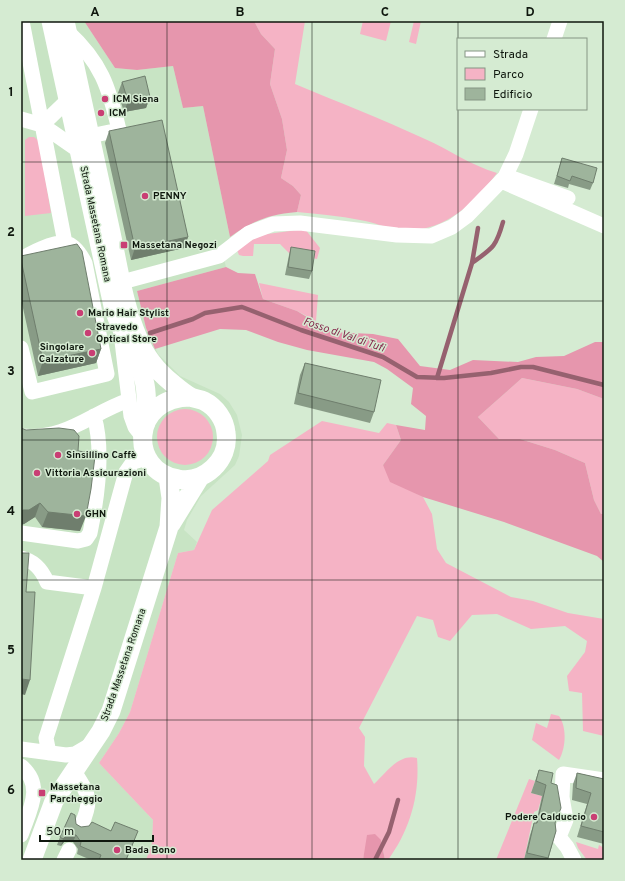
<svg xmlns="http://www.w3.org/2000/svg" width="625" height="881" font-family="Overpass,sans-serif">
<rect width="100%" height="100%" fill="#d5ebd2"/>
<!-- built -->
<path fill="#c8e4c4" d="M21 21H84L115 68 137 70 173 66 183 108 203 106 230 237 222 251 226 267 137 291 146 328 158 354 180 376 220 394 229 402 237 415 242 435 239 456 235 465 201 496 187 520 184 530 197 542 194 550 178 553 130 712 119 733 99 763 153 820 152 843 146 860H21Z"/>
<!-- green -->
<path fill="#f5b3c5" d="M254 21H305L295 84C338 102 382 119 425 139 450 150 470 165 497 173 474 204 443 233 402 230 388 229 374 222 360 220 340 216 318 214 297 212L301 195 293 186 281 178 287 150 282 119 270 84 275 49 261 34Z
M363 21H391L386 41 360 34Z
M414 21H421L416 44 409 42Z
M29 137H34L39 141 51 213 25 216V140Z
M305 229 320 248 317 259 289 253 280 244H254L253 256H243L239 255 237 250 260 235Z
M259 283 318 295 316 321 297 311 263 299Z
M522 378 577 389 604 399V514H601L594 500 585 463 555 450 520 439H499L478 417Z
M157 437a28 28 0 1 1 56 0a28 28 0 1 1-56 0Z
M322 421 379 433 387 423 396 425 401 440 383 465 408 489 423 497 432 514 437 549 446 563 511 597 533 601 568 613 604 619V736L583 731 582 693 569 691 567 676 585 652 587 641 565 626 531 629 497 614 472 615 450 641 438 637 433 620 417 616 359 728 365 737 364 766 374 784C386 773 399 753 417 758 420 795 410 830 388 860H385L381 840 364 855 363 860H146L152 843 153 820 99 763 119 733 130 712 178 553 194 550 212 510 268 461 270 455Z
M551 714 559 716C567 727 566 748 559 760L532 740 536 723 547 728Z
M529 779 535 781 531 793 542 796 538 810 534 812 524 860H496Z
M576 842 598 849 599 845 604 848V860H587L578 848Z"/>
<!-- forest -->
<path fill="#e696ad" d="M84 21H254L261 34 275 49 270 84 282 119 287 150 281 178 293 186 301 195 297 212C267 215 255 220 230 237L203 106 183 108 173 66 137 70 115 68Z
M226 267 238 273 255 274 263 299 297 311 332 332 373 334 398 339 420 366 450 370 473 360 518 362 536 357 564 356 595 342H604V399L577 389 522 378 478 417 499 439H520L555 450 585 463 594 500 601 514H604V562L597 556 504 522 423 497 390 482 383 465 401 440 396 425 425 430 426 416 411 404 413 388 387 369 374 362 307 350 278 342 246 330 220 329 155 349 146 328 137 291Z
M375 834 381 840 385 860H363L367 835Z"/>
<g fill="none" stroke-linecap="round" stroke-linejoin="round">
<!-- stream -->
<path stroke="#96616f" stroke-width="4.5" d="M472 263C493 248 496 247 503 222
M150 333 193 319 205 313 242 307 301 330 383 357 417 377 444 378 491 373 521 367H533L604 385
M437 378 472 263 478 228
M375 860 389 832 398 800"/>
<!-- minor -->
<path stroke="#fff" stroke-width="15" d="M22 21 65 243
M67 31C101 62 109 87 119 130L90 136
M554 39 560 21
M21 119 42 125 78 150
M42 125 68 100
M512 178 568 198
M501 181 604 226
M21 260C29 253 55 241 66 243 75 245 81 255 85 263L107 374 32 392 21 348
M122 282 219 256 249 233 273 224 300 223 397 235 431 236 452 227 467 216 505 177 516 154 531 109
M121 333 131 416 135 427 143 437
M21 436C67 440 89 414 129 400
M21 533 78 541 86 539 90 533C97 499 104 450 94 416
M21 558C35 561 42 570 47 582L94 588
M21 749 66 755 75 754 92 744
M49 753 46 738 94 588 126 472 133 462 148 458
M21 766C45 786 29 811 21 835
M74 771C89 795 93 799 81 826
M64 860 69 850
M574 860 567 847 559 837 566 820 562 797 563 774 604 780"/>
<!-- major -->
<path stroke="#fff" stroke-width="19" d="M51 21 113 306C120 332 136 352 143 377 148 391 146 408 146 423
M65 21C80 90 95 159 110 228 118 264 123 304 138 338 145 356 157 371 172 383 178 388 185 394 191 397 195 399 200 399 204 401 216 407 225 420 226 433 230 460 204 484 178 479 128 471 130 397 191 397
M171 524 200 477
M32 860 54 801 101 731 111 711 169 527 171 498 168 477"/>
</g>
<!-- wall -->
<path fill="#889b86" d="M122 82 150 97 146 108 124 112 118 93Z
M109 131 188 237 184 248 131 260 105 143Z
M562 158 593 183 590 190 569 184 568 188 554 184Z
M291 247 312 271 309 279 285 275 289 255Z
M21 256 101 349 96 363 38 376 21 299Z
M305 363 374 412 370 423 294 404 300 375Z
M21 429 78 451 80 531 42 527 35 517 24 524Z
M539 770 551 783 556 831 548 860H524L530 835 534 823H536L542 796 531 793Z
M577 773 604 779V844L577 837 587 804 572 800 573 784Z
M76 824 81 827 111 831 135 839 126 860H91L77 854 78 849 73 842H64L61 846 57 845 60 837Z"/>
<!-- shaded-wall -->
<path fill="#6f7e6d" d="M150 97 146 108 124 112 128 101Z
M188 237 184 248 131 260 135 248Z
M101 349 96 363 38 376 43 361Z
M40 503 35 517 24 524 21 525V512L23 510Z
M48 512 86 516 80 531 42 527Z
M21 679 30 680 25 695 21 694Z
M67 835H76L73 842H64L61 846 63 839Z"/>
<!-- building -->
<path fill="#9eb49c" stroke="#6f7e6d" d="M145 76 150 97 128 101 122 82Z
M162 120 188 237 135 248 109 131Z
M562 158 597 168 593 183 572 176 570 181 557 176Z
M77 244 82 251 101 349 43 361 21 260V256Z
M291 247 315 251 312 271 288 267Z
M305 363 381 380 374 412 298 393Z
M21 428 26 430 59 428 74 430 79 436 78 451 93 453 95 456 91 489 86 516 48 512 40 503 29 510H23L21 512Z
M21 553H29L26 592H35L30 680 21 679Z
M539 770 553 773 551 783 557 785 561 808 555 823 556 831 548 858 527 853 534 823H537L546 785 536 781Z
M577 773 604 779V832L581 826 591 793 576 788Z
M71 813 75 815 76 824 81 827 89 826 92 822 111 831 115 822 138 831 126 860H99L101 855 80 846 81 842 76 835H67L63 839 60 837Z"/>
<!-- grid -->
<path fill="none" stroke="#0f170e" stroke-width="1" stroke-opacity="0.55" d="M167 21V860M312 21V860M458 21V860M21 162H604M21 301H604M21 440H604M21 580H604M21 720H604"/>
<!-- markers -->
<g fill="#c93e74" stroke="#d5ebd2" stroke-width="1.5">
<circle cx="105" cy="99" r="4"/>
<circle cx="101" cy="113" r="4"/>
<circle cx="145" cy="196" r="4"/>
<rect x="120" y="241" width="8" height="8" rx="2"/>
<circle cx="80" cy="313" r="4"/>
<circle cx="88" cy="333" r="4"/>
<circle cx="92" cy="353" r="4"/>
<circle cx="58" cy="455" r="4"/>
<circle cx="37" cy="473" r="4"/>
<circle cx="77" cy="514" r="4"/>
<rect x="38" y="789" width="8" height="8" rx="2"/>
<circle cx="594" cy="817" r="4"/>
<circle cx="117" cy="850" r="4"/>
</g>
<g text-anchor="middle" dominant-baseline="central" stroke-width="3" stroke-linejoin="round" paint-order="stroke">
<!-- poi labels -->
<g font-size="10" font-weight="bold" fill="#0f170e" stroke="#d5ebd2" text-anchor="start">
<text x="113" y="99">ICM Siena</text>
<text x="109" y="113">ICM</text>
<text x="153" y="196">PENNY</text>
<text x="132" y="245">Massetana Negozi</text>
<text x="88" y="313">Mario Hair Stylist</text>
<text x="96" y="327">Stravedo<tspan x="96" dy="12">Optical Store</tspan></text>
<text x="84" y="347" text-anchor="end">Singolare<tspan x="84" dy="12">Calzature</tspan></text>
<text x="66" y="455">Sinsillino Caffè</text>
<text x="45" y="473">Vittoria Assicurazioni</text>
<text x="85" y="514">GHN</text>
<text x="50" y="787">Massetana<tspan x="50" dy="12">Parcheggio</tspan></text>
<text x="586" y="817" text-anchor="end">Podere Calduccio</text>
<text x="125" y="850">Bada Bono</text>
</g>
<!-- street labels -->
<g font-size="10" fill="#0f170e" stroke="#d5ebd2">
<text transform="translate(95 224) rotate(78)">Strada Massetana Romana</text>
<text transform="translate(124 665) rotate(-71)">Strada Massetana Romana</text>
</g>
<!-- water labels -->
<g font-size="11" font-style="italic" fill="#84274b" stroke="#d5ebd2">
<text transform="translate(344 335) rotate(19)">Fosso di Val di Tufi</text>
</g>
</g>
<!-- border -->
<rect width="625" height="881" fill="none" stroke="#d5ebd2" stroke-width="44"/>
<!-- legend -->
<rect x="457" y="38" width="130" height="72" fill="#d5ebd2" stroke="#869684"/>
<rect x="465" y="51" width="20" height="6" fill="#ffffff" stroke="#869684"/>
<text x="493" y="58" font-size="12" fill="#0f170e">Strada</text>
<rect x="465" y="68" width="20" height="12" fill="#f5b3c5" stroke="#869684"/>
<text x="493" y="78" font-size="12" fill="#0f170e">Parco</text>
<rect x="465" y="88" width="20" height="12" fill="#9eb49c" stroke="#869684"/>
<text x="493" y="98" font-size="12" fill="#0f170e">Edificio</text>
<!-- scale -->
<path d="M40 835v6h113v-6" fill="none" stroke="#0f170e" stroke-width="2"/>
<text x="46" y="835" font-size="12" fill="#0f170e" stroke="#d5ebd2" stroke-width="3" paint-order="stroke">50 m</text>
<rect x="22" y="22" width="581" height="837" fill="none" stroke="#0f170e" stroke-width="1.5"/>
<g font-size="13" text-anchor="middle" font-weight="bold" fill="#0f170e">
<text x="95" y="16">A</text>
<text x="240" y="16">B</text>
<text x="385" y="16">C</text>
<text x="530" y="16">D</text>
<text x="11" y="96">1</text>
<text x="11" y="236">2</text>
<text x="11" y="375">3</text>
<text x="11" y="515">4</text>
<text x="11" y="654">5</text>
<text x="11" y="794">6</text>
</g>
</svg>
